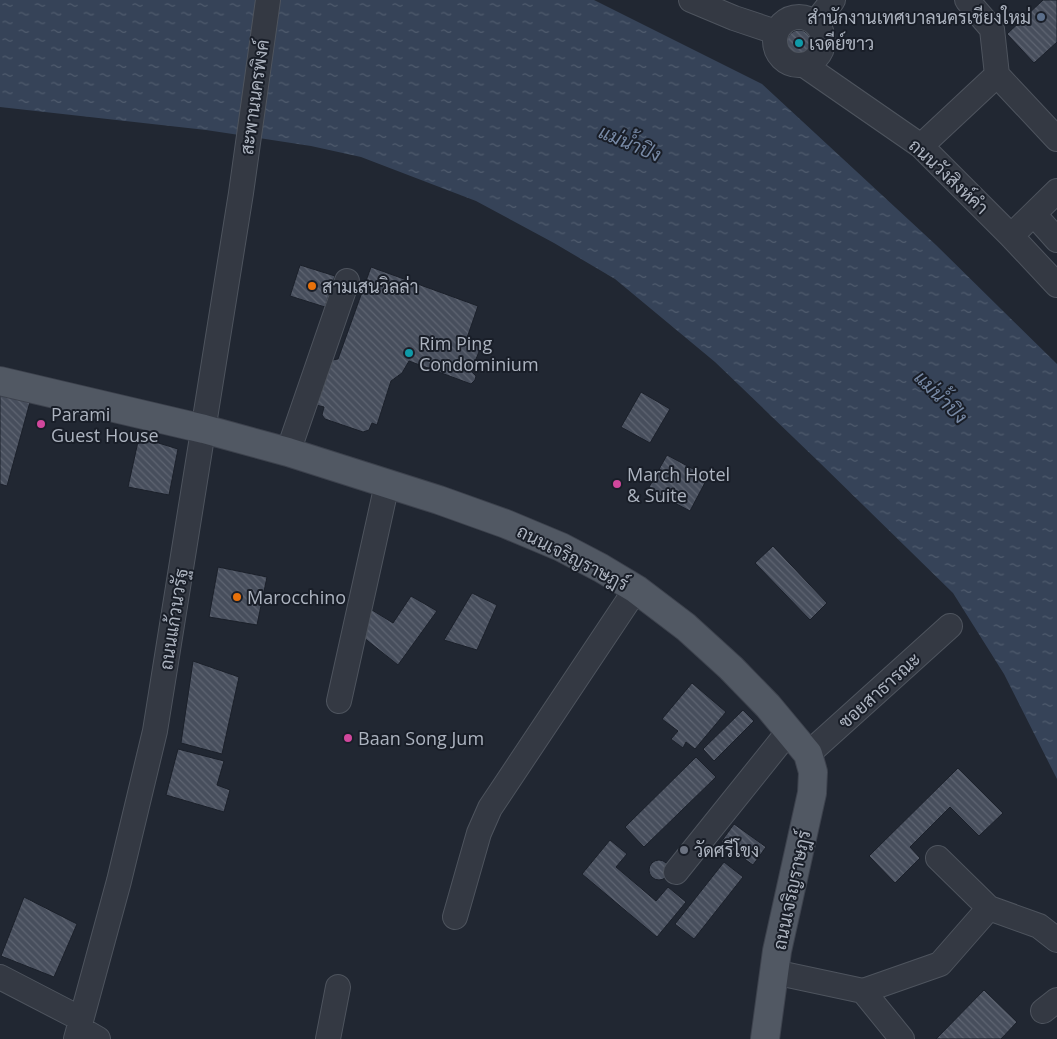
<svg xmlns="http://www.w3.org/2000/svg" width="1057" height="1039" font-family="'Open Sans',Sarabun,sans-serif">
<defs>
<pattern id="water-ripples" width="26" height="14" patternUnits="userSpaceOnUse" patternTransform="scale(1.25)"><rect width="26" height="14" fill="#364358"/><path d="M2 4q2-2 4 0t4 0M15 11q2-2 4 0t4 0" fill="none" stroke="#505c6e"/></pattern>
<pattern id="building-back-hatch" width="6" height="6" patternUnits="userSpaceOnUse" patternTransform="scale(1.25)"><rect width="6" height="6" fill="#474e5c"/><path d="M-1 5l2 2M0 0l6 6M5-1l2 2" fill="none" stroke="#5f6572"/></pattern>
</defs>
<rect width="100%" height="100%" fill="#212732"/>
<!-- water -->
<path fill="url(#water-ripples)" d="M0 0H594L762 84 936 245 1057 364V779L1004 674 953 593 819 462 715 362 615 279 554 243 476 201 361 157 311 146 206 130 0 107Z"/>
<!-- building -->
<path fill="url(#building-back-hatch)" stroke="#1b202a" d="M1043 0H1057V42L1034 63 1007 34Z
M787 42a12 12 0 1 1 24 0a12 12 0 1 1-24 0Z
M300 265 335 276 325 307 290 296Z
M371 267 478 306 466 341 481 347 471 371 476 376 475 380 471 384 409 361 402 373 391 381 377 425 372 423 369 430 363 432 325 419 322 415 324 407 316 405 332 360 338 359Z
M641 392 670 409 650 443 621 427Z
M0 395 30 402 7 486 0 484Z
M139 437 178 449 169 495 128 487Z
M667 455 708 477 690 511 648 489Z
M773 546 827 603 810 620 755 563Z
M218 567 267 577 257 625 209 617Z
M472 593 497 605 477 650 444 640Z
M411 596 437 611 398 665 358 633 364 605 393 623Z
M193 661 239 677 222 754 181 743Z
M692 683 726 712 695 749 686 742 683 748 671 739 678 731 662 719Z
M743 710 754 721 714 761 703 749Z
M178 749 224 761 217 785 230 790 224 812 166 795Z
M696 757 716 777 644 847 625 827Z
M958 768 1003 813 979 836 950 807 910 847 920 858 895 883 869 856Z
M734 824 766 847 753 865 721 842Z
M610 840 627 854 616 867 656 901 668 887 686 902 657 937 582 874Z
M649 870a10 10 0 1 1 20 0a10 10 0 1 1-20 0Z
M724 862 743 877 694 939 675 924Z
M24 897 77 924 54 977 1 956Z
M984 990 1017 1022 1001 1039H936Z"/>
<g fill="none" stroke-linecap="round" stroke-linejoin="round">
<!-- minor casing -->
<g stroke="#4e545e" stroke-width="26">
<path id="minor" d="M691 0 734 18 776 32
M967 0 992 29 997 75
M775 41a24 24 0 1 1 48 0a24 24 0 1 1-48 0Z
M815 23 833 0
M804 65 921 146 1011 236 1057 285
M921 146 997 75 1057 139
M1040 221 1057 240
M1011 236 1057 191
M288 452 347 281
M339 701 387 484
M808 754 950 626
M938 858 989 908 1039 926 1057 940
M676 872 789 731
M455 917 479 833 490 808 636 589
M774 972 863 991 940 964 989 908
M0 977 81 1019
M863 991 902 1039
M1043 1011 1057 1000
M79 1028 98 1039
M76 1039 119 881 155 731 241 193 268 0
M328 1039 338 987"/>
</g>
<!-- major casing -->
<g stroke="#3d424d" stroke-width="30">
<path id="major" d="M0 381 204 429 288 452 439 500 506 524 561 547 601 568 636 589 686 627 731 668 768 706 808 754 813 772 812 793 777 951 765 1039"/>
</g>
<!-- minor -->
<use href="#minor" stroke="#343943" stroke-width="24"/>
<!-- major -->
<use href="#major" stroke="#515863" stroke-width="28"/>
</g>
<!-- markers -->
<circle fill="#5c6f8a" stroke="#191e28" stroke-width="2" cx="1041" cy="17" r="5"/>
<g fill="#0f9aa8" stroke="#191e28" stroke-width="2">
<circle cx="799" cy="43" r="5"/>
<circle cx="409" cy="353" r="5"/>
</g>
<g fill="#e8710a" stroke="#191e28" stroke-width="2">
<circle cx="312" cy="286" r="5"/>
<circle cx="237" cy="597" r="5"/>
</g>
<g fill="#d1479c" stroke="#191e28" stroke-width="2">
<circle cx="41" cy="424" r="5"/>
<circle cx="617" cy="484" r="5"/>
<circle cx="348" cy="738" r="5"/>
</g>
<circle fill="#6b7280" stroke="#191e28" stroke-width="2" cx="684" cy="850" r="5"/>
<g text-anchor="middle" dominant-baseline="central" stroke-width="4" stroke-linejoin="round" paint-order="stroke">
<!-- poi labels -->
<g font-size="18" fill="#adb4c0" stroke="#191e28" text-anchor="start">
<text x="1031" y="17" text-anchor="end">สำนักงานเทศบาลนครเชียงใหม่</text>
<text x="809" y="43">เจดีย์ขาว</text>
<text x="322" y="286">สามเสนวิลล่า</text>
<text x="419" y="343">Rim Ping<tspan x="419" dy="21">Condominium</tspan></text>
<text x="51" y="414">Parami<tspan x="51" dy="21">Guest House</tspan></text>
<text x="627" y="474">March Hotel<tspan x="627" dy="21">&amp; Suite</tspan></text>
<text x="247" y="597">Marocchino</text>
<text x="358" y="738">Baan Song Jum</text>
<text x="694" y="850">วัดศรีโขง</text>
</g>
<!-- street labels -->
<g font-size="18" fill="#adb4c0" stroke="#191e28">
<text transform="translate(254 97) rotate(-82)">สะพานนครพิงค์</text>
<text transform="translate(949 176) rotate(43)">ถนนวังสิงห์คำ</text>
<text transform="translate(573 557) rotate(27)">ถนนเจริญราษฎร์</text>
<text transform="translate(173 619) rotate(-81)">ถนนแก้วนวรัฐ</text>
<text transform="translate(879 690) rotate(-42)">ซอยสาธารณะ</text>
<text transform="translate(791 890) rotate(-78)">ถนนเจริญราษฎร์</text>
</g>
<!-- water labels -->
<g font-size="19" font-style="italic" fill="#788aa6" stroke="#191e28">
<text transform="translate(630 143) rotate(23)">แม่น้ำปิง</text>
<text transform="translate(941 397) rotate(45)">แม่น้ำปิง</text>
</g>
</g>
</svg>
